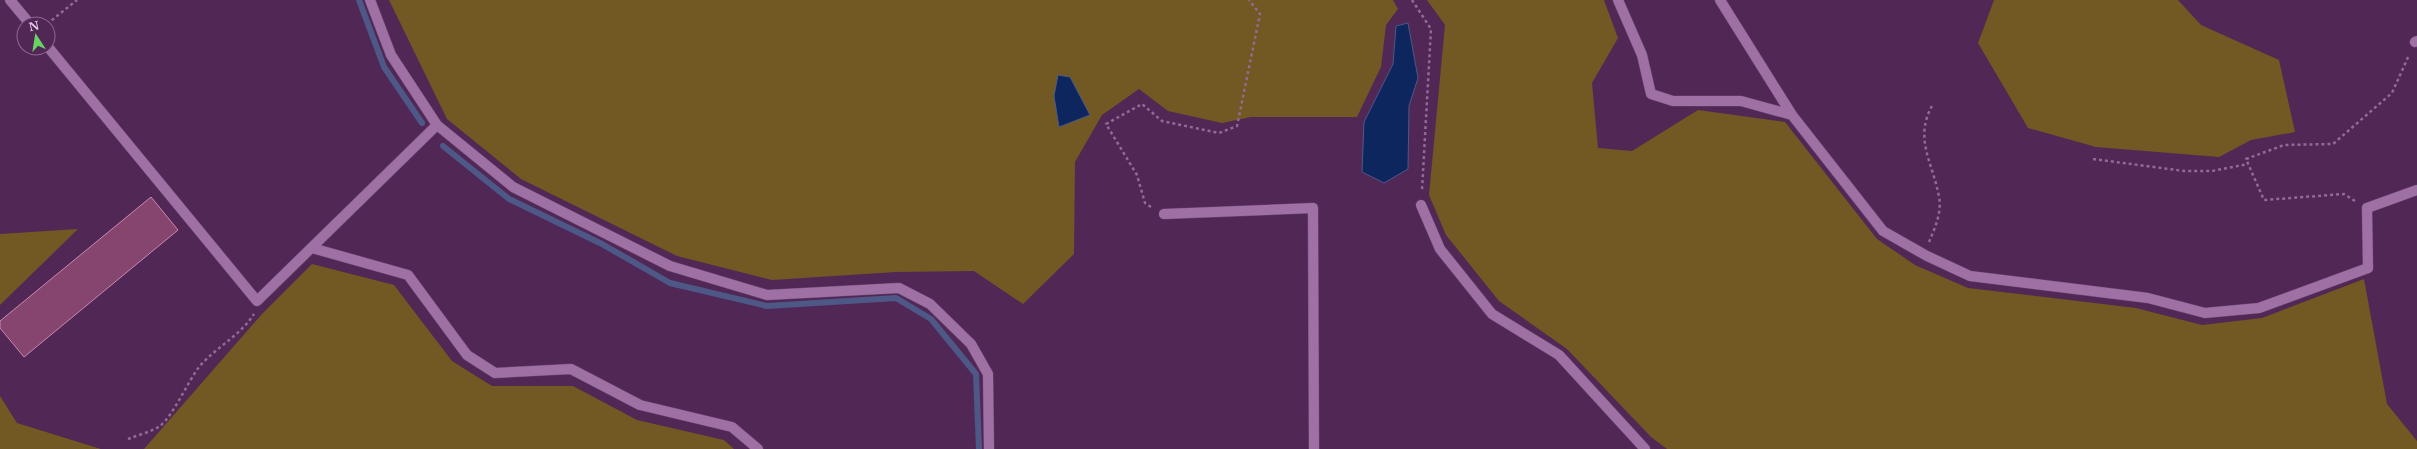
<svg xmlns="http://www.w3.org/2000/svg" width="2417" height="449" font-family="'Libre Baskerville',serif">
<rect width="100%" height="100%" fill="#512756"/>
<!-- green -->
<path fill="#725822" d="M389 0H1393L1398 9 1386 25 1381 67 1357 117H1251L1222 123 1168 111 1139 89 1102 115 1075 162 1074 254 1023 304 974 271 896 272 772 280 677 256 521 179 447 119Z
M1427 0H1604L1618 38 1592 83 1598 148 1632 151 1698 110 1785 122 1877 239 1915 265 1968 288 2136 308 2202 325 2262 318 2364 279 2387 404 2417 441V449H1667L1651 437 1567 349 1499 301 1446 235 1429 195 1445 25Z
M1994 0H2178L2201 25 2279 60 2295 132 2251 140 2219 157 2096 147 2028 128 1978 43Z
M78 229 0 305V234Z
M312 264 394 285 452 361 492 386H573L637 420 724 440 734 449H144L262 314Z
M0 396 17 423 101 449H0Z"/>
<!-- water -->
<path fill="#0d265d" stroke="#4e5887" d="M1408 23 1418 78 1409 106 1408 169 1384 183 1362 172 1364 122 1393 64 1396 26Z
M1058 75 1070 77 1090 115 1059 127 1054 96Z"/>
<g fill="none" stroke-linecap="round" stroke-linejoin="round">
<!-- stream -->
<path stroke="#4e5887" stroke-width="6" d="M359 0 384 67 422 123
M443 146 509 199 602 244 670 283 767 306 896 298 931 319 976 374 979 449"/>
</g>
<!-- building -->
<path fill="#85456e" stroke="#ca89b0" d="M151 197 178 230 24 357 0 328V321Z"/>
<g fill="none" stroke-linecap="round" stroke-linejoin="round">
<!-- minor casing -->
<g stroke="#6a466f" stroke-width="11">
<path id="minor" d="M10 0 30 24
M370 0 391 55 437 125 513 187 670 266 767 295 899 288 930 304 971 344 988 374 989 449
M1618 0 1642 55 1651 94 1673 101H1741L1792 115
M1720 0 1792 115 1883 231 1927 256 1970 276 2148 298 2205 313 2259 308 2368 268 2367 208 2417 190
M2415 42 2417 41
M48 47 257 301 437 125
M1421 205 1440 249 1492 314 1559 355 1645 449
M1164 214 1313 208 1314 449
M312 248 408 275 467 355 495 373 571 369 640 405 732 427 758 449"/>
</g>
<!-- path -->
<path stroke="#8f6c93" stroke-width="2.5" stroke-dasharray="3 3" stroke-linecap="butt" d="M1412 0 1431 29 1422 190
M47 24 77 0
M2093 159 2184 171H2212L2248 164
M2355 201 2344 194 2264 200 2246 159 2284 145 2333 144 2392 93 2409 55
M1151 207 1145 203 1137 175 1106 124 1142 104 1162 121 1219 133 1237 126 1260 14 1249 0
M1929 242C1935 228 1942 212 1939 197 1933 162 1913 139 1933 104
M128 439C138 435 151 432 160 426 173 416 187 383 199 367 216 347 240 336 254 314"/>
<!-- minor -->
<use href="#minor" stroke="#9e70a4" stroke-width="10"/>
</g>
<!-- north arrow -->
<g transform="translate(36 36) rotate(348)"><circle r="19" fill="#512756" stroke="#8c6990"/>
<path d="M0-3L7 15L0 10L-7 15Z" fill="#69d464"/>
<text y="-6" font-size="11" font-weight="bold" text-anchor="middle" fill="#e5cce8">N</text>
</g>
</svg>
